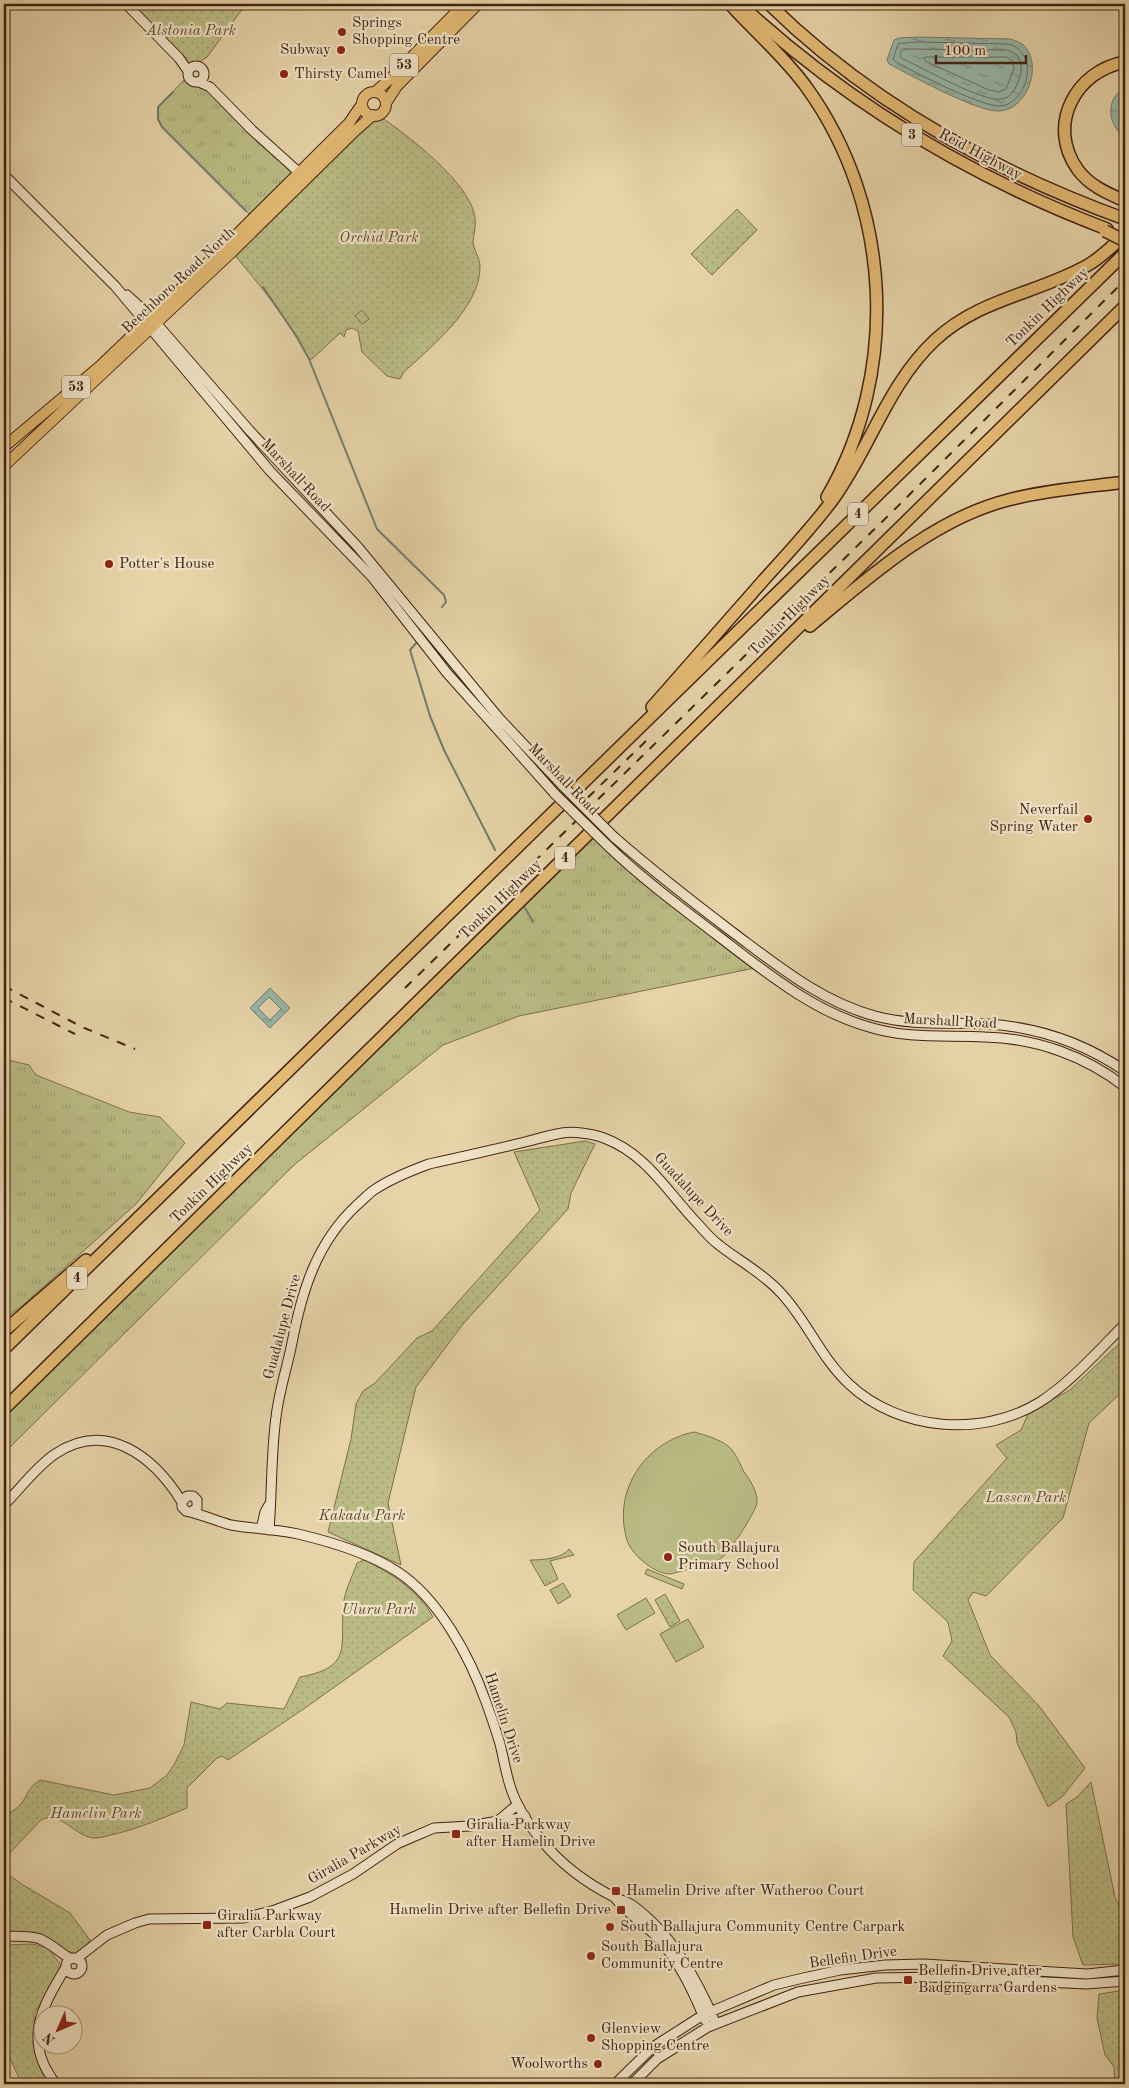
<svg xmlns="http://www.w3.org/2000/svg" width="1129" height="2088" font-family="'Old Standard TT',serif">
<defs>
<pattern id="grass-tufts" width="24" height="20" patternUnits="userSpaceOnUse" patternTransform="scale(1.25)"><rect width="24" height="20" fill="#babb84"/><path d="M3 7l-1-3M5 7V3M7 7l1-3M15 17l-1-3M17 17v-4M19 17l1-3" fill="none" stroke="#a1a071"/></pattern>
<pattern id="park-dots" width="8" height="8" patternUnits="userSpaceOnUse" patternTransform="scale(1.25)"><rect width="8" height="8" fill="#babb84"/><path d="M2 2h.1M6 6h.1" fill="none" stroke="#a1a071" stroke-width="1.8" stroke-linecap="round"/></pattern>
<pattern id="water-ripples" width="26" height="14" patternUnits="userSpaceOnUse" patternTransform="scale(1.25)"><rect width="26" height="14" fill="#96b7aa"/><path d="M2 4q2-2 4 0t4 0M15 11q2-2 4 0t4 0" fill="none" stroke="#7c9489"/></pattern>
</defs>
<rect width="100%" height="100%" fill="#e6d3a8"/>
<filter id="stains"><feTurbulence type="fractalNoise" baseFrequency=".004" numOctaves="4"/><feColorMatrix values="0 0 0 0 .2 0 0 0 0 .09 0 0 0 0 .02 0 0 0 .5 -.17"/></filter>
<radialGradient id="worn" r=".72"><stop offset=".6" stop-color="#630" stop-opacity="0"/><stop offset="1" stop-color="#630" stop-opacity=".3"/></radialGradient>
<!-- grass -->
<path fill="url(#grass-tufts)" stroke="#7e6f4a" d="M188 76 191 81 199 82 299 172 253 218 162 127 158 119V107Z
M593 831 760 967 519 1016 443 1045 294 1165 4 1453V1418Z
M4 1059 29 1065 36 1075 129 1112 160 1117 185 1143 136 1204 23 1305 4 1319Z
M569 1549 574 1555 550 1561 558 1579 545 1586 530 1560C541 1560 562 1559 569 1549Z"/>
<!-- park -->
<path fill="url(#park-dots)" stroke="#7e6f4a" d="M130 4H246L207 57 192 67 179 58Z
M378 115C405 133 472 184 475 218 476 226 474 234 473 241 473 249 480 258 480 266 481 307 431 347 404 372L400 379 387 376 362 352 358 331 352 328 346 330 344 337 340 333 312 359H309C288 320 261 286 232 252Z
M737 209 757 230 712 275 691 254Z
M585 1141 595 1144 571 1193 568 1209 463 1324 416 1387 388 1503 401 1565 328 1532 351 1439 356 1404 363 1391 375 1383 417 1338 432 1331 540 1210 514 1152Z
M1125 1338V1389L1089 1423 1063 1518 986 1596 973 1592 968 1600 990 1655 1040 1707 1085 1768 1063 1796 1048 1807 1017 1743 1016 1732 1009 1717 943 1656 952 1641 948 1622 913 1590 914 1562 1007 1458 996 1445 1021 1430 1029 1412 1070 1390Z
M364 1560C391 1573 418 1590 433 1617L305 1708 228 1760 222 1756 217 1758 187 1788V1808C163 1818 140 1828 115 1834 109 1835 102 1838 96 1838 76 1839 61 1809 41 1820L4 1859V1815C29 1806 23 1790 40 1780L114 1795 150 1788 167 1775 175 1763 184 1745 191 1702 220 1709 227 1703 284 1709 300 1677C357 1667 338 1642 344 1600 346 1588 353 1575 357 1563Z
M563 1583 571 1596 558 1604 550 1590Z
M665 1594 680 1621 670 1627 655 1600Z
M1091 1782 1115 1897 1125 1919V1964L1083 1965 1073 1937 1066 1804 1077 1797Z
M4 1871 20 1883 70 1913 90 1940C85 1949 80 1954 70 1955L45 1938 4 1934Z
M32 1944 48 1948 62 1967 34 2014 36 2057 43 2074 51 2084H22L4 2046V1945Z
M1125 1990V2084H1115L1114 2067 1105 2055 1097 2018 1099 1994Z"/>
<!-- pitch -->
<path fill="#babb84" stroke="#7e6f4a" d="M362 310 369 319 362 324 355 316Z
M694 1432C705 1435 719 1439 728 1446 735 1451 740 1464 744 1472 750 1480 758 1492 757 1503 755 1513 729 1554 720 1559 715 1562 674 1574 669 1574 653 1573 631 1554 627 1540 612 1491 645 1442 694 1432Z
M647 1569 684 1584 682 1589 645 1574Z
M646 1598 655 1613 626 1630 617 1615Z
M688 1619 704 1647 676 1662 660 1634Z"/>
<!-- water -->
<path fill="url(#water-ripples)" stroke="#747c6d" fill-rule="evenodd" d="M918 37 1010 39C1016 41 1023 43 1026 48 1042 69 1026 110 999 111 977 112 912 76 889 64L887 60 894 40 899 38Z
M1125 88V137C1108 126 1104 99 1125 88Z
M270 988 290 1008 270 1028 250 1008ZM269 997 281 1009 270 1020 258 1008Z"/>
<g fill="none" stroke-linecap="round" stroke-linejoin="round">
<!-- shore -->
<path stroke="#6c6d5e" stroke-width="1" d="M918 42 1009 44C1041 54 1027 104 1000 106 982 107 911 71 893 60L898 44Z
M904 49 1008 50 1017 55C1023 64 1022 74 1017 84 1014 92 1010 98 1001 99 982 102 921 67 901 58L900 53Z
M927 57H1006L1012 60 1014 68 1006 89 999 92 989 90 925 61 924 58Z"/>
<!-- stream -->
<path stroke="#747c6d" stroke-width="2" d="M173 92 158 107V119L162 127 246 211
M263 287 297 337 309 359 377 529 444 595 446 602 442 607
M418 641 410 650 430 716 444 750 495 850
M525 908 533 922"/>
<!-- secondary casing -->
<g stroke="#412311" stroke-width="11">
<path id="secondary" d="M126 4 179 58 188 71
M188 74a8 8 0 1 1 16 0a8 8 0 1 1-16 0Z
M199 82 210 87 252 130 303 176
M4 175 115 286 270 471 372 577 447 673 555 794
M127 295 150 316 250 431 358 547 499 718 563 786
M614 837C653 871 694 903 735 934 778 966 822 1002 875 1016 912 1026 949 1022 987 1024 1038 1027 1084 1043 1125 1071
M606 844C640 877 680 907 717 935 764 971 812 1011 869 1027 907 1039 945 1035 985 1037 1035 1038 1086 1056 1125 1087
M4 1505C20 1489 36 1467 55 1454 107 1419 154 1457 182 1502
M192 1511 197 1508V1500L193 1496H187L182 1502V1507L186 1511C201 1514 216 1521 231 1525 253 1529 276 1529 298 1534 332 1542 369 1553 398 1572 439 1599 470 1657 486 1702 491 1716 496 1730 500 1744 505 1764 508 1787 518 1805 524 1818 533 1830 542 1841 561 1864 588 1884 614 1897 620 1900 626 1901 632 1905 672 1934 697 1979 716 2024
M261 1529 265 1512 269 1505
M269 1530C272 1494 271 1453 276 1417 279 1391 287 1368 292 1343 302 1290 317 1242 357 1205 363 1200 368 1194 374 1190 390 1179 410 1171 429 1164 461 1157 493 1150 525 1142 537 1139 550 1135 562 1133 574 1131 593 1134 604 1138 647 1154 668 1193 698 1224 704 1231 711 1239 719 1245 739 1261 763 1273 780 1292 807 1320 820 1357 849 1384 899 1431 982 1438 1040 1402 1071 1382 1099 1350 1125 1324
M499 1820 517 1805
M615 1898C627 1913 643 1923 657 1937 679 1961 693 1991 705 2020
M4 1936C15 1937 29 1935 40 1939 52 1944 60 1953 71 1959
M66 1966a8 8 0 1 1 16 0a8 8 0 1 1-16 0Z
M76 1959 107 1935 135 1923 149 1919 244 1918 275 1910 310 1897 353 1874 397 1844 413 1837 434 1828 470 1826 498 1821 503 1822 525 1816
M56 2084C22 2041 42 2007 66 1967
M615 2084 653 2047 703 2015 774 1985 799 1979 840 1970 885 1965 924 1964 1087 1974 1125 1970
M632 2084 657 2059 708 2027 798 1992 876 1978 943 1977 1086 1984 1125 1981"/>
</g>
<!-- primary casing -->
<g stroke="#412311" stroke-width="12">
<path id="primary" d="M375 92 390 79 464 4
M362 104a12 12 0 1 1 24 0a12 12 0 1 1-24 0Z
M386 103 397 86 478 4
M4 447 100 366 227 244 349 123 362 104
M4 466 232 252 356 130 373 115"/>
</g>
<!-- highway casing -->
<g stroke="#412311" stroke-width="14">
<path id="highway" d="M730 4C755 32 785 57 807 88 892 206 900 372 827 497
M740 4C847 103 970 177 1107 229
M769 4C870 103 993 171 1125 219
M1125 62C1075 71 1046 126 1078 170 1090 186 1107 193 1125 201
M810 626C868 578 933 519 1008 500 1046 490 1087 487 1125 482
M652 707C689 665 726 623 762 582 787 554 812 528 834 498 871 446 888 384 935 340 980 298 1037 294 1088 265 1102 257 1114 245 1125 234
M4 1331 86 1260
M4 1349 1125 253
M4 1409 1125 306"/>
</g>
<!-- secondary -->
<use href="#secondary" stroke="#efe2c6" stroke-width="9"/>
<!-- primary -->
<use href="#primary" stroke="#e3ba74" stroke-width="10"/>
<!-- highway -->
<use href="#highway" stroke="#e3ba74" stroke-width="11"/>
<!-- rail -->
<path stroke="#412311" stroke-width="2" stroke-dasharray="9 9" stroke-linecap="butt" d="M575 810 649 738
M4 986 82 1027 135 1049
M405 988 893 511 1125 280
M4 998 75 1034"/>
<!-- secondary-bridge casing -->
<g stroke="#412311" stroke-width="11" stroke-linecap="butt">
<path id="secondary-bridge" d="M563 786 614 837
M555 794 606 844"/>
</g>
<!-- highway-bridge casing -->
<g stroke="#412311" stroke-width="14" stroke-linecap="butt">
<path id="highway-bridge" d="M1105 231 1125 241"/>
</g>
<!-- secondary-bridge -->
<use href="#secondary-bridge" stroke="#efe2c6" stroke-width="9"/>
<!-- highway-bridge -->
<use href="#highway-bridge" stroke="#e3ba74" stroke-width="11"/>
</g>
<!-- markers -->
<g fill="#8f2418" stroke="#efe2c6" stroke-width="2">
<circle cx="342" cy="32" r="5"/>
<circle cx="341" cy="50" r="5"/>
<circle cx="284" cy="74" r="5"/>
<circle cx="109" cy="564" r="5"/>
<circle cx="1088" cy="819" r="5"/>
<circle cx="668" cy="1557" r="5"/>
<rect x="451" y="1829" width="10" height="10" rx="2.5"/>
<rect x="611" y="1886" width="10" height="10" rx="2.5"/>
<rect x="616" y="1905" width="10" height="10" rx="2.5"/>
<rect x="202" y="1920" width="10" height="10" rx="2.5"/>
<circle cx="610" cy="1927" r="5"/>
<circle cx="591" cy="1956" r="5"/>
<rect x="903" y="1975" width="10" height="10" rx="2.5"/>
<circle cx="591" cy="2038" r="5"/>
<circle cx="598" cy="2064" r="5"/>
</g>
<g text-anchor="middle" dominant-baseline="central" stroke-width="4.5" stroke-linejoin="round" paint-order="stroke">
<!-- shield labels -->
<g fill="#efe2c6" stroke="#755c47" stroke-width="1">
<rect x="390" y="53.5" width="28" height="23" rx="4"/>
<rect x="902" y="123.5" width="20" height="23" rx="4"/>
<rect x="62" y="375.5" width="28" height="23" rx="4"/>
<rect x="848" y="502.5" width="20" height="23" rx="4"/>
<rect x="555" y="846.5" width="20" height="23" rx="4"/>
<rect x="67" y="1266.5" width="20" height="23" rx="4"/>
</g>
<g font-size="14" font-weight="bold" fill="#412311">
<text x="404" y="65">53</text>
<text x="912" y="135">3</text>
<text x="76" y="387">53</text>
<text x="858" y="514">4</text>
<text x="565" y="858">4</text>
<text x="77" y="1278">4</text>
</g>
<!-- poi labels -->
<g font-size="15" fill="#412311" stroke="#efe2c6" text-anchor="start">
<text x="352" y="23">Springs<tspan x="352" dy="17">Shopping Centre</tspan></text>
<text x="331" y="50" text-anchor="end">Subway</text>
<text x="294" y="74">Thirsty Camel</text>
<text x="119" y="564">Potter's House</text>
<text x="1078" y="810" text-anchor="end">Neverfail<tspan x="1078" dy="17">Spring Water</tspan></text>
<text x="678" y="1548">South Ballajura<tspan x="678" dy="17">Primary School</tspan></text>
<text x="466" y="1825">Giralia Parkway<tspan x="466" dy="17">after Hamelin Drive</tspan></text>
<text x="626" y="1891">Hamelin Drive after Watheroo Court</text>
<text x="611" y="1910" text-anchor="end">Hamelin Drive after Bellefin Drive</text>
<text x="217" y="1916">Giralia Parkway<tspan x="217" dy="17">after Carbla Court</tspan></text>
<text x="620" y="1927">South Ballajura Community Centre Carpark</text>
<text x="601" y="1947">South Ballajura<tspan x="601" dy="17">Community Centre</tspan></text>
<text x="918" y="1971">Bellefin Drive after<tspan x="918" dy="17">Badgingarra Gardens</tspan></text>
<text x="601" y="2029">Glenview<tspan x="601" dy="17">Shopping Centre</tspan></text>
<text x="588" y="2064" text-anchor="end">Woolworths</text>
</g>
<!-- park labels -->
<g font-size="15" font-style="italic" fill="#5f492e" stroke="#efe2c6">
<text x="191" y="31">Alstonia Park</text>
<text x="379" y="238">Orchid Park</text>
<text x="1026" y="1498">Lassen Park</text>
<text x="362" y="1516">Kakadu Park</text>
<text x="379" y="1610">Uluru Park</text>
<text x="96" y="1814">Hamelin Park</text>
</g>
<!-- street labels -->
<g font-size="15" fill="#412311" stroke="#efe2c6">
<text transform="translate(980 155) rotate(28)">Reid Highway</text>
<text transform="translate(179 281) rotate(-43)">Beechboro Road North</text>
<text transform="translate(1048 308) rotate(-44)">Tonkin Highway</text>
<text transform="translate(295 476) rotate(47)">Marshall Road</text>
<text transform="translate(790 616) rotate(-45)">Tonkin Highway</text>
<text transform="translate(563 780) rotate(46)">Marshall Road</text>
<text transform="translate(501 900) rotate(-44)">Tonkin Highway</text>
<text transform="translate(950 1022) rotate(3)">Marshall Road</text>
<text transform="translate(212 1184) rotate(-44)">Tonkin Highway</text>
<text transform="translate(693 1195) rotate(47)">Guadalupe Drive</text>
<text transform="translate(283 1327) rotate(-75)">Guadalupe Drive</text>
<text transform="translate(503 1718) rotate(72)">Hamelin Drive</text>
<text transform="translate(355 1855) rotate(-30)">Giralia Parkway</text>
<text transform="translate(853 1958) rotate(-8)">Bellefin Drive</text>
</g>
</g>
<!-- margin -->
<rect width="1129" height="2088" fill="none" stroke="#e6d3a8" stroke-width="20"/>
<rect x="5" y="5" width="1119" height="2078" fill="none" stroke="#412311" stroke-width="2.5"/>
<rect x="10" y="10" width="1109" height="2068" fill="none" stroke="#412311"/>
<!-- north arrow -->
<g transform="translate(58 2030) rotate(225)"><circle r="24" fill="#efe2c6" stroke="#a9967e"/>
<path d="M0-4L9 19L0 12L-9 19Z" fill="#8f2418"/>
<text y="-8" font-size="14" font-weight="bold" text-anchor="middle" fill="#412311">N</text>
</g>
<!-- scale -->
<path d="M936 55v8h90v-8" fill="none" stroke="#412311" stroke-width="2.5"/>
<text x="944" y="55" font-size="15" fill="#412311" stroke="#efe2c6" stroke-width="4" paint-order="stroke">100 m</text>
<rect width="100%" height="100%" filter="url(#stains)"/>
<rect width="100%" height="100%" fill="url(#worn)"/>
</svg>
